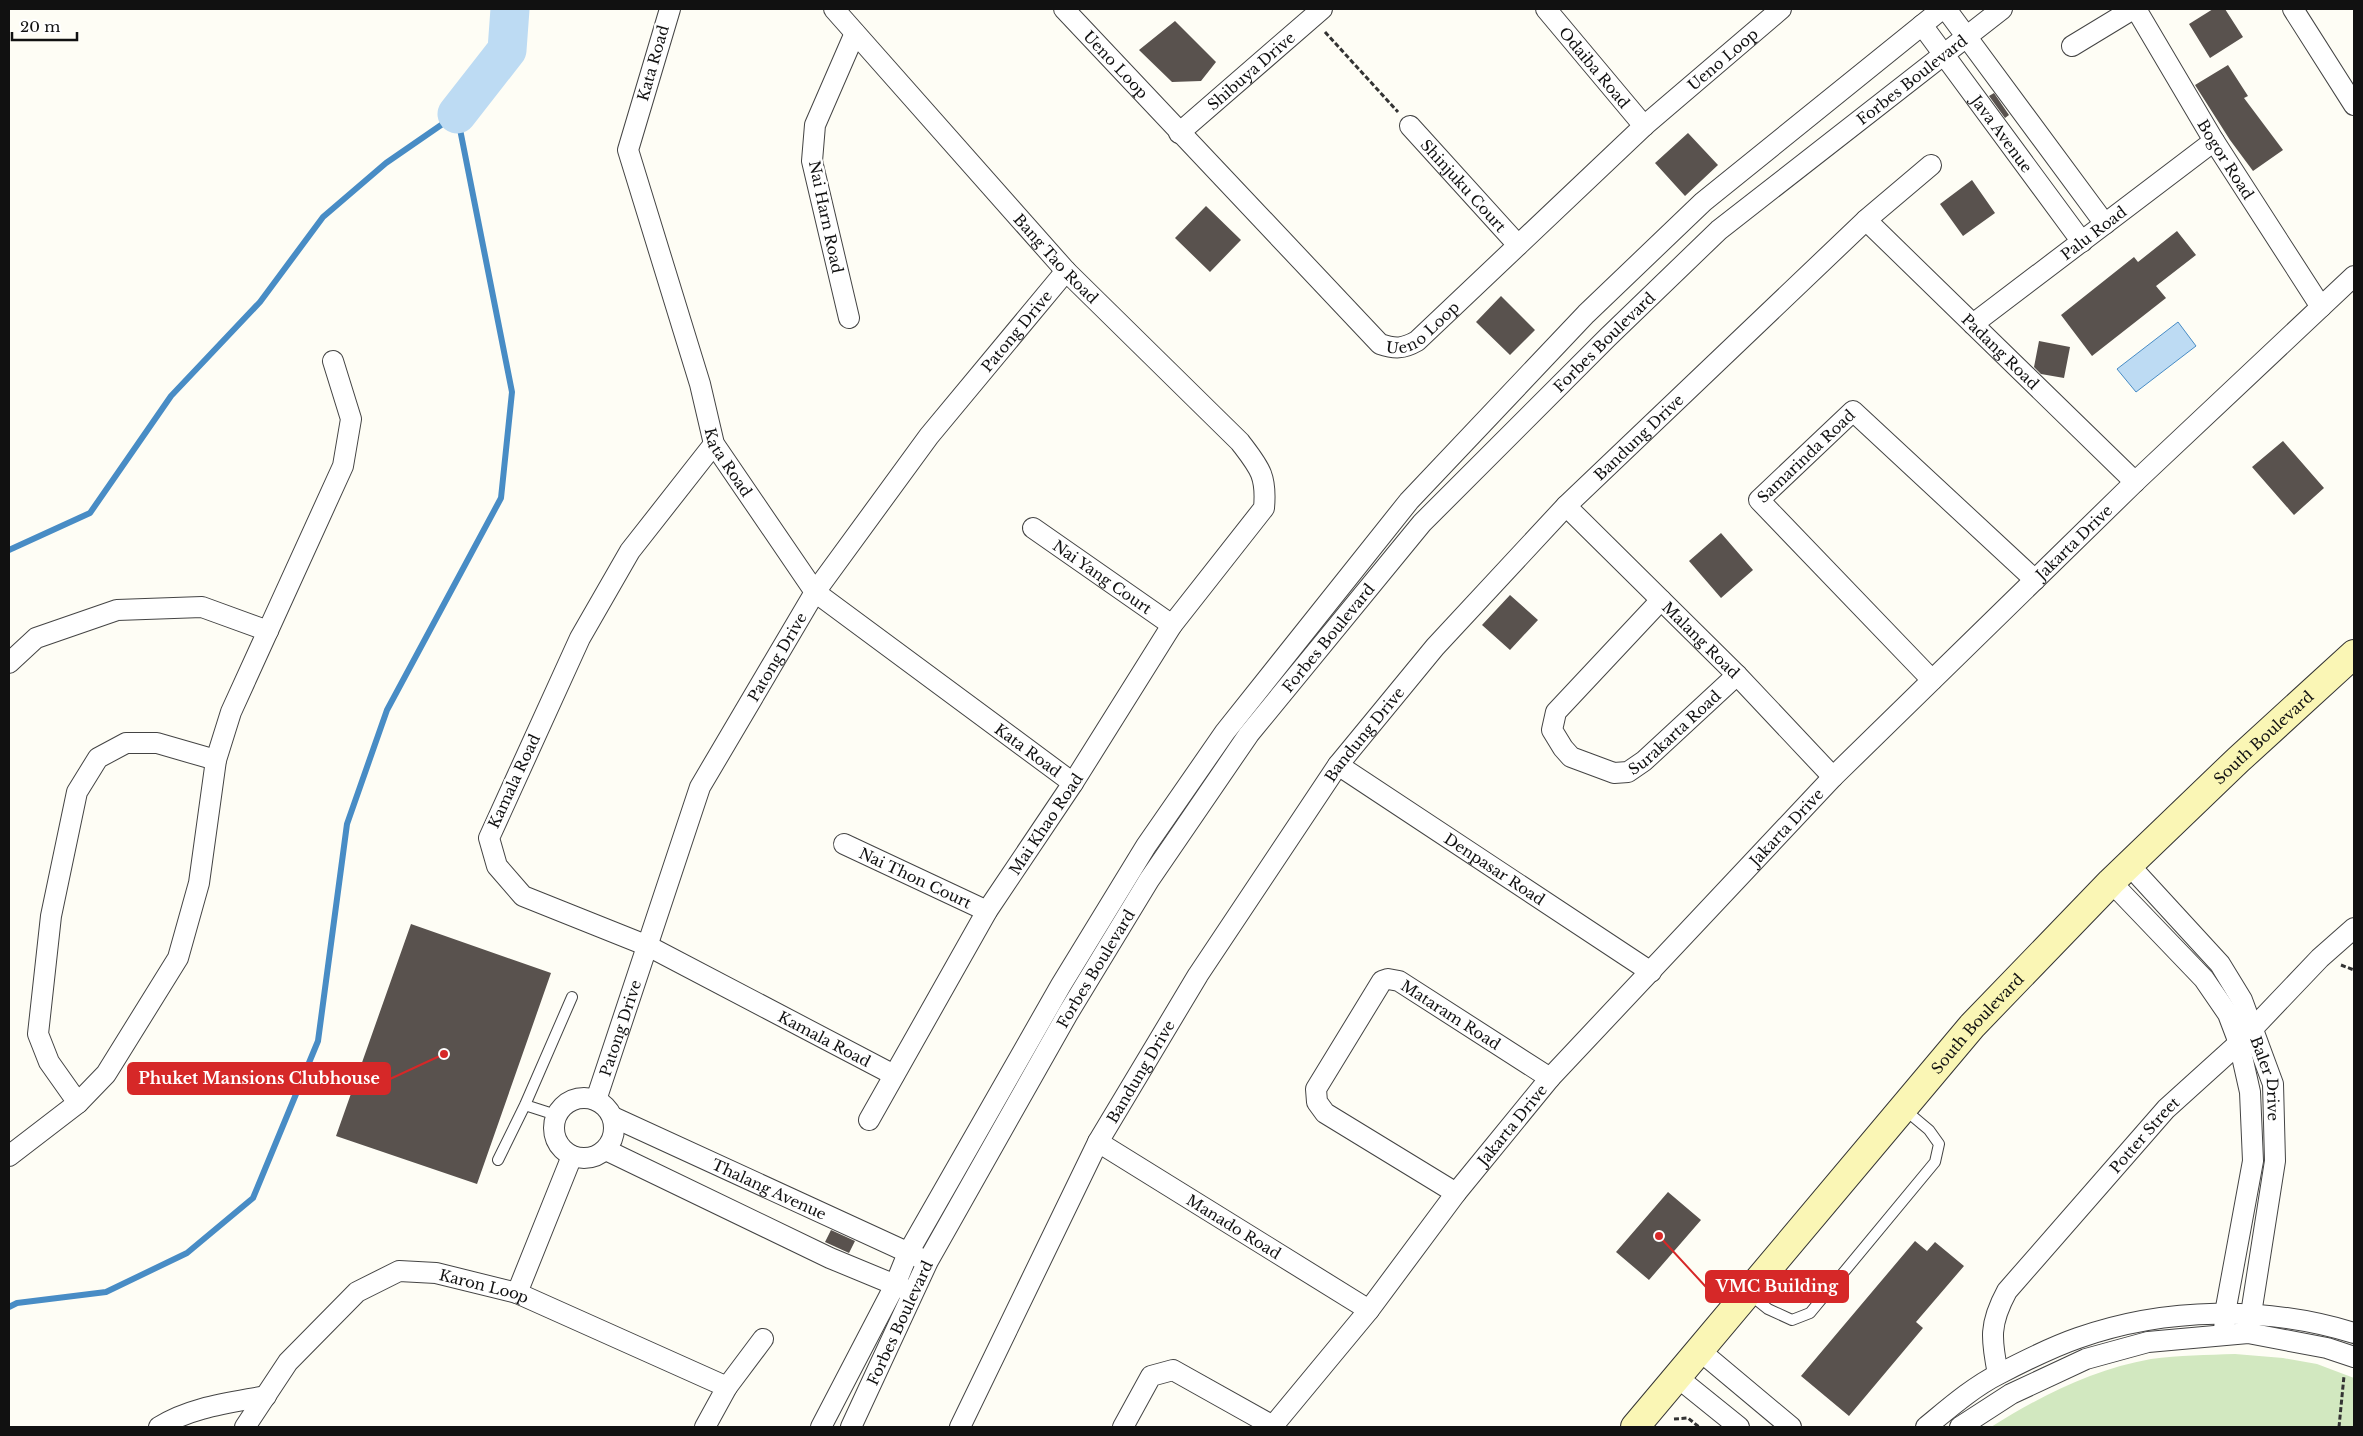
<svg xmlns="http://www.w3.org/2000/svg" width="2363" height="1436" font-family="'Libre Baskerville',serif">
<rect width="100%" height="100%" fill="#fefdf5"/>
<!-- green -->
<path fill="#d2e8c0" d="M2235 1354 2283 1358 2317 1364 2354 1378V1427H1991C2040 1396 2094 1369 2151 1359 2179 1355 2207 1355 2235 1354Z"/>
<!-- water -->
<path fill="#bddbf3" stroke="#488cc5" d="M2178 322 2196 346 2136 392 2117 369Z"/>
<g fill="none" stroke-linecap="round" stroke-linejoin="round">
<!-- stream -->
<path stroke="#488cc5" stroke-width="6" d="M9 550 90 513 171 396 260 302 323 217 386 163 457 114 512 392 501 498 387 710 347 824 318 1041 253 1198 187 1253 106 1292 17 1303 9 1307"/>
<!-- river -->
<path stroke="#bddbf3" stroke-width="39" d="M457 114 507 50 510 9"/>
</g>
<!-- building -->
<path fill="#59524e" d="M2213 9H2225L2243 37 2210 58 2189 24Z
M1175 21 1216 62 1201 81 1172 82 1139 50Z
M2228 65 2248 96 2244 98 2283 150 2253 171 2230 140 2195 85Z
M1994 93 2009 115 2005 118 1989 96Z
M1688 133 1718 165 1685 196 1655 163Z
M1972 180 1995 213 1963 236 1940 204Z
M1206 206 1241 240 1210 272 1175 238Z
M2177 231 2196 255 2156 286 2166 298 2092 356 2061 315 2134 257 2138 262Z
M1501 296 1535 330 1510 355 1476 322Z
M2039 341 2070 347 2064 378 2041 374 2034 367Z
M2283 441 2324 488 2294 515 2252 467Z
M1721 533 1753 570 1721 598 1689 561Z
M1510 595 1538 620 1510 650 1482 625Z
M411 924 551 973 477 1184 336 1136Z
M1668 1192 1701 1220 1649 1280 1616 1252Z
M831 1230 855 1241 849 1253 825 1242Z
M1915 1241 1927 1251 1935 1242 1964 1266 1916 1322 1923 1328 1849 1416 1801 1376Z"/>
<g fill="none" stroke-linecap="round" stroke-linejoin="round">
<!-- lane casing -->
<g stroke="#444" stroke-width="12">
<path id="lane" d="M525 1105 556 1115
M498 1160 525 1105 572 997
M1748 1293 1768 1309 1792 1320 1810 1313 1935 1162 1939 1144 1929 1130 1904 1109"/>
</g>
<!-- street casing -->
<g stroke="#444" stroke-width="22">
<g id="street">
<path id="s1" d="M670 9 628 150 700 384 714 444 815 592 1073 783"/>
<path id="s2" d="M834 9 1066 271 1240 442C1259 467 1267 475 1264 508L1172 625 1073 783 987 911 869 1120"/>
<path id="s3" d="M1064 9 1380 344C1395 349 1403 349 1417 341L1644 126 1781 9"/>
<path id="s4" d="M1546 9 1644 126"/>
<path d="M1946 9 2105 224"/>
<path id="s5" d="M2136 9 2214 141 2321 307"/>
<path d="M2293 9 2354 105"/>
<path id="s6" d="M1922 25 2082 242"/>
<path d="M2072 46 2133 9"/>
<path id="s7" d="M1410 126 1518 245"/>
<path id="s8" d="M1179 133 1322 9"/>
<path id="s9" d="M1866 220 2135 482"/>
<path d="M849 318 812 161 815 125 855 33"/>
<path id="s10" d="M1973 324 2214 141"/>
<path id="s11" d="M714 444 630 551 580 638 489 838 497 866 523 896 648 946 894 1075"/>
<path id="s12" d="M1566 506 1737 675 1833 777"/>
<path id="s13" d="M1033 528 1172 625"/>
<path id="s14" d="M1661 600 1556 712 1552 730 1563 748 1571 757 1614 773 1628 772 1644 761 1737 675"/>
<path d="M9 663 36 638 117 610 202 607 268 631"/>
<path id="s15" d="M1932 680 1759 500 1853 411 2035 580"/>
<path id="s16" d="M1338 765 1651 972"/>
<path id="s17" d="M844 844 987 911"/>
<path id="s18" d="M2130 866 2220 964 2242 1000 2273 1084 2275 1161 2248 1333"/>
<path d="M2111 882 2204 979 2228 1014 2239 1043 2250 1092 2253 1161 2225 1313 2224 1334"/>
<circle cx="584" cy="1128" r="30"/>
<path id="s19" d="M596 1100 700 787 815 592 929 436 1066 271"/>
<path d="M78 1103 49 1062 38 1034 51 916 77 792 98 758 126 743H157L216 760"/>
<path id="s20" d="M613 1117 920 1258"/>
<path id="s21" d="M1098 1142 1369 1310"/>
<path d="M606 1150 830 1258 905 1289"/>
<path d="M9 1156 78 1103 106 1074 178 958 199 883 216 760 231 712 343 466 351 419 333 361"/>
<path id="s22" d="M1456 1193 1325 1113 1317 1102 1316 1089 1382 981 1388 979 1399 981 1550 1078"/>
<path d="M517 1293 572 1156"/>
<path d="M1699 1350 1791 1427"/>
<path id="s23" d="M1998 1374C1991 1339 1989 1324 2007 1291L2166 1109 2239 1043 2320 958 2354 928"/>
<path d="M1677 1377 1739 1427"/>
<path d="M727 1387 763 1339"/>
<path d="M159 1427C191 1407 229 1403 266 1396"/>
<path id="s24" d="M245 1427 288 1362 357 1292 399 1271 436 1273 517 1293 727 1387 705 1427"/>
<path d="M821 1427 895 1285 908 1253 1061 985 1146 846 1225 732 1409 501 1586 314 1703 202 1942 9"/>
<path id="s25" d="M851 1427 928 1261 1067 1015 1149 880 1249 734 1422 523 1608 337 1719 230 2002 9"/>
<path id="s26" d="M960 1427 1098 1142 1198 975 1338 765 1435 647 1566 506 1866 220 1931 165"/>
<path d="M1123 1427 1151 1376 1173 1370 1273 1426"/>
<path id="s27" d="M1272 1427 1369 1310 1456 1193 1550 1078 1833 777 2135 482 2354 276"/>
<path d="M1926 1427C1948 1409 1973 1387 1999 1374 2024 1361 2052 1347 2078 1338 2166 1307 2266 1306 2354 1333"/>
<path d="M1960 1427 2011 1394 2086 1359 2148 1342 2248 1333 2327 1348 2354 1357"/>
</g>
</g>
<!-- secondary casing -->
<g stroke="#333" stroke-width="30">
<g id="secondary">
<path id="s28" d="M1635 1427 1972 1026 2111 882 2238 760 2354 654"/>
</g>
</g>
<!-- path -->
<path stroke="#333" stroke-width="3" stroke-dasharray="5 2.5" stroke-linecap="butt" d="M1325 32 1398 112
M2341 965 2354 970
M1674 1419 1688 1418 1699 1427
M2339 1427 2344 1376"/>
<!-- lane -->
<use href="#lane" stroke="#fff" stroke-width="10"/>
<!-- street -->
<use href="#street" stroke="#fff" stroke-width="20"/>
<!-- secondary -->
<use href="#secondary" stroke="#faf6b5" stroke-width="28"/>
</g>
<g text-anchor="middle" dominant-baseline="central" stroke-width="5" stroke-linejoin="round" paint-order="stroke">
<!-- street labels -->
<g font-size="15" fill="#111" stroke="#fff">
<text stroke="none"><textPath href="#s3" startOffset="915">Ueno Loop</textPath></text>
<text transform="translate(653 63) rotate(-74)">Kata Road</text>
<text stroke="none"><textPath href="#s3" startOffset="76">Ueno Loop</textPath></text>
<text stroke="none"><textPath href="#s4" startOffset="76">Odaiba Road</textPath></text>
<text stroke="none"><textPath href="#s8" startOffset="95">Shibuya Drive</textPath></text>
<text stroke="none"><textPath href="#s25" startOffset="1735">Forbes Boulevard</textPath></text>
<text stroke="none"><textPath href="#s6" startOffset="135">Java Avenue</textPath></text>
<text stroke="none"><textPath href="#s5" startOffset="175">Bogor Road</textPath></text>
<text stroke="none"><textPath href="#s7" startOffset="80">Shinjuku Court</textPath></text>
<text transform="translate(826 217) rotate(78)">Nai Harn Road</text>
<text stroke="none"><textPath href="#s10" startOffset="151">Palu Road</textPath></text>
<text stroke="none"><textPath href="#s2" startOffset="334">Bang Tao Road</textPath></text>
<text stroke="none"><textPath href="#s3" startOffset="510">Ueno Loop</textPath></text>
<text stroke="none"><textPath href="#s19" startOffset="886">Patong Drive</textPath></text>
<text stroke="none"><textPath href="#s25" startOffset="1330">Forbes Boulevard</textPath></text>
<text stroke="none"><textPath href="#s9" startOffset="188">Padang Road</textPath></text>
<text stroke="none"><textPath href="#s26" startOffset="1209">Bandung Drive</textPath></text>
<text stroke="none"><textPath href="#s15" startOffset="314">Samarinda Road</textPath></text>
<text stroke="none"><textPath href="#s1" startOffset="476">Kata Road</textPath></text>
<text stroke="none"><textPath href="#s27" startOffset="1196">Jakarta Drive</textPath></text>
<text stroke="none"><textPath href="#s13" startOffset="85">Nai Yang Court</textPath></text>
<text stroke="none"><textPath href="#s25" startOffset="925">Forbes Boulevard</textPath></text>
<text stroke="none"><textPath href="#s12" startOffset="190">Malang Road</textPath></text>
<text stroke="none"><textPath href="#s19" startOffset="481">Patong Drive</textPath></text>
<text stroke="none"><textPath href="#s14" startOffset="326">Surakarta Road</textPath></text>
<text stroke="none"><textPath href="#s26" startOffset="804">Bandung Drive</textPath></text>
<text stroke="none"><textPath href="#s28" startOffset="934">South Boulevard</textPath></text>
<text stroke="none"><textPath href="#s1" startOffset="898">Kata Road</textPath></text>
<text transform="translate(514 781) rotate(-65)">Kamala Road</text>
<text transform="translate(1046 824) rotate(-56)">Mai Khao Road</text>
<text stroke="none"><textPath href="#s27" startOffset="791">Jakarta Drive</textPath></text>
<text stroke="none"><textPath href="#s16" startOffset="188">Denpasar Road</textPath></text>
<text stroke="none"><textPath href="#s17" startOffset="79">Nai Thon Court</textPath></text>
<text stroke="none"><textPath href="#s25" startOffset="520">Forbes Boulevard</textPath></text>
<text stroke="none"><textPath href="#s22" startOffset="386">Mataram Road</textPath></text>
<text stroke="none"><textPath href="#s28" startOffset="529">South Boulevard</textPath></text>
<text stroke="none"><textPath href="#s19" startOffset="76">Patong Drive</textPath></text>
<text stroke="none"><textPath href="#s11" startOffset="859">Kamala Road</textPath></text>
<text stroke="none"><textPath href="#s26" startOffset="399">Bandung Drive</textPath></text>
<text stroke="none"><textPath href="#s18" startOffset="258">Baler Drive</textPath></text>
<text stroke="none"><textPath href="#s27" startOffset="386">Jakarta Drive</textPath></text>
<text stroke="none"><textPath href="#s23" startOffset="294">Potter Street</textPath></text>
<text stroke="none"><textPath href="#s20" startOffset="172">Thalang Avenue</textPath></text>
<text stroke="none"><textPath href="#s21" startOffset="160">Manado Road</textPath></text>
<text stroke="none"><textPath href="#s24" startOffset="310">Karon Loop</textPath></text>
<text stroke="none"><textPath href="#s25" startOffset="115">Forbes Boulevard</textPath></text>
</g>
</g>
<!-- callouts -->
<path fill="none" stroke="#d62828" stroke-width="2" d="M444 1054L390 1079M1659 1236L1706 1287"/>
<g fill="#d62828" stroke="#fff" stroke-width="2">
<circle cx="444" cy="1054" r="5"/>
<circle cx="1659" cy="1236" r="5"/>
</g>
<g fill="#d62828" stroke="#d62828" stroke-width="2">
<rect x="128" y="1063" width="262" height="31" rx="5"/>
<rect x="1706" y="1271" width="142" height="31" rx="5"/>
</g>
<g font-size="16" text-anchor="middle" font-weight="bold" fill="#fff">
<text x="259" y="1084">Phuket Mansions Clubhouse</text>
<text x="1777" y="1292">VMC Building</text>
</g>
<!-- border -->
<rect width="2363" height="1436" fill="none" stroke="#111111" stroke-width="20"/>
<!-- scale -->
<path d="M12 32v8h65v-8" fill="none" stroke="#111111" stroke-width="2.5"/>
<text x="20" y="32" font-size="15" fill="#111111" stroke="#ffffff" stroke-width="4" paint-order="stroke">20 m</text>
</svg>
